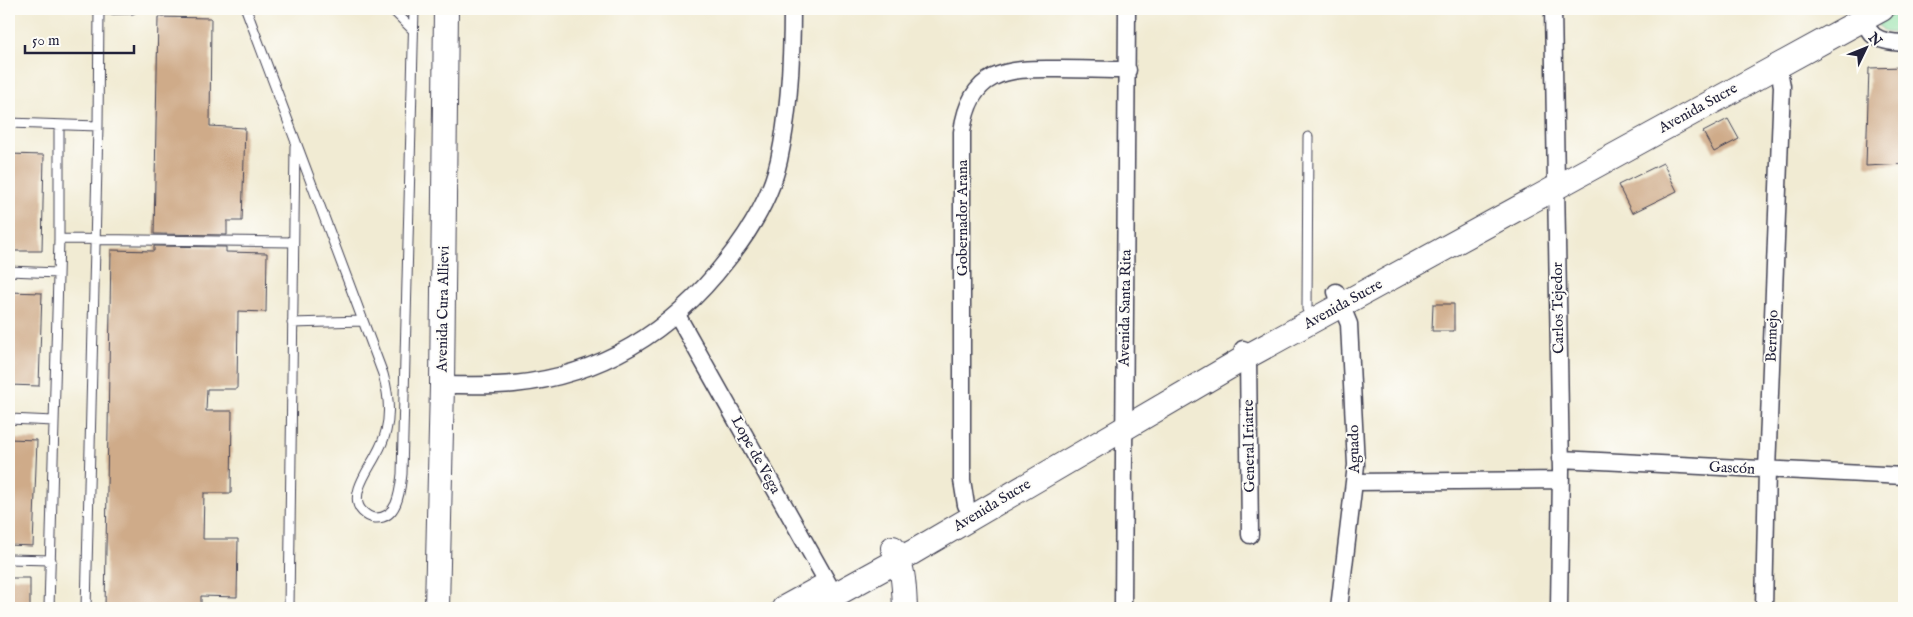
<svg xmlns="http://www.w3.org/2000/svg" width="1913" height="617" font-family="'IM FELL English',serif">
<rect width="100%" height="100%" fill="#fdfcf7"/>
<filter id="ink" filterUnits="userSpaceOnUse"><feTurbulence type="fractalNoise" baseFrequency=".02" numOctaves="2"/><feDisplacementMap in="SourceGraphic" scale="10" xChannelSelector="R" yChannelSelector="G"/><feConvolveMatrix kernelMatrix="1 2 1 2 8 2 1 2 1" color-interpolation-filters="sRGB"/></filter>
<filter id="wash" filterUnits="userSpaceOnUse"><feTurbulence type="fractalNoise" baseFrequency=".0096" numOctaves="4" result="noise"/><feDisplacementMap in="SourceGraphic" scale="20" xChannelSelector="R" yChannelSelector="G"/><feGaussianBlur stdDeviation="1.12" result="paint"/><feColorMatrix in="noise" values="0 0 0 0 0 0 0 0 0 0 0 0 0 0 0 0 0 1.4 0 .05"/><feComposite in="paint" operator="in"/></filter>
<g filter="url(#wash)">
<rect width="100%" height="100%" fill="#f1ebd3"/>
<!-- green -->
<path fill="#88dfa3" stroke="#55806f" d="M1896 9H1904V34L1885 32 1878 24 1879 17Z"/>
<g id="blocks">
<!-- building -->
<path fill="#cfab89" d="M158 17 211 18 210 126 245 128 242 221H227V235L154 234Z
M1904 67V164L1866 166 1869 68Z
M1728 119 1739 139 1714 152 1703 132Z
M9 154 44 155 42 251H9Z
M1663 163 1677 191 1632 213 1618 185Z
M154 246 226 247V252L267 253 266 312 238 311 237 389H207L206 411H232L231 493H204L203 539H238L237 597 201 596V608H105L111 250 154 251Z
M9 292 42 293 39 386 9 385Z
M1433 304H1454V331H1432Z
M9 439 37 440 33 546 9 545Z
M9 578H30V608H9Z"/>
</g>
</g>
<g filter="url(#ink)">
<use href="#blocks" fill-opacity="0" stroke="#414052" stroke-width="1"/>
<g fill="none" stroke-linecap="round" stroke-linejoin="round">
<!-- lane casing -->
<g stroke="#414052" stroke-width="11">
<path id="lane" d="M246 9 383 374C388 392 391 412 386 431 384 439 380 448 376 455 369 469 348 496 362 511 365 514 370 518 375 518 398 519 400 490 402 474L414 9
M392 9 413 30
M99 10 132 9
M9 123 98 126
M59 239 293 242
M9 271 58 273
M1307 309 1308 137
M292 323 363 321
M9 419 54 421
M9 559 51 560
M49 608 59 239V125
M86 608 98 126 99 9
M289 608 295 146"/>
</g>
<!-- street casing -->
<g stroke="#414052" stroke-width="19">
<path id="street" d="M1553 9 1561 471 1559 608
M1863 9C1865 37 1878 42 1904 43
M1336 292 1349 324 1356 465 1339 608
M677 315 834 594
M1243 349 1248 356 1250 535
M442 385C466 385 490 386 514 384 603 375 673 330 727 260 751 230 771 197 779 160 790 110 792 59 792 9
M1560 459 1904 476
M1355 482 1560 480
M966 505 962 480V132C970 71 1005 68 1058 69 1081 69 1104 70 1128 70
M1123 608 1127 9
M1764 608 1767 470 1782 86 1778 65"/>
</g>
<!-- secondary casing -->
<g stroke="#414052" stroke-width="26">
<path id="secondary" d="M893 548C904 567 904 587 905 608
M437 608 442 385 446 9
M784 608 824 586
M811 608 913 552 1248 356 1882 9"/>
</g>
<!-- lane -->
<use href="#lane" stroke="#fff" stroke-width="9"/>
<!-- street -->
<use href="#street" stroke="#fff" stroke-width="16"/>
<!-- secondary -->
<use href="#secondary" stroke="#fff" stroke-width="24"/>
</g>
</g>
<g text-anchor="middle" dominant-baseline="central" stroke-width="4" stroke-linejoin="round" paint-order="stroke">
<!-- street labels -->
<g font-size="15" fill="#22223b" stroke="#fdfcf7">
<text transform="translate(1698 108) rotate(-29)">Avenida Sucre</text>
<text transform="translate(962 218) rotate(-90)">Gobernador Arana</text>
<text transform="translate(1343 304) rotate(-29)">Avenida Sucre</text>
<text transform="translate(1125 308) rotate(-89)">Avenida Santa Rita</text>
<text transform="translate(1558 308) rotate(-91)">Carlos Tejedor</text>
<text transform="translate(443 309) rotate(-89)">Avenida Cura Allievi</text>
<text transform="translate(1772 336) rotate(-88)">Bermejo</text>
<text transform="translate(1249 446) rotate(-91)">General Iriarte</text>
<text transform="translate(1354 449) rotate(-91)">Aguado</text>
<text transform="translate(756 455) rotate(61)">Lope de Vega</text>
<text transform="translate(1732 468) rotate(3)">Gascón</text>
<text transform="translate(992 505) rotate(-31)">Avenida Sucre</text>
</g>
</g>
<!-- margin -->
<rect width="1913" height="617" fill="none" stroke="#fdfcf7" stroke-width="30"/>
<!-- north arrow -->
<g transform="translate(1866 48) rotate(47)" stroke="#fdfcf7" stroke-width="4" paint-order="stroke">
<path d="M0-4L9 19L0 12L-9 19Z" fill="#22223b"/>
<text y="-8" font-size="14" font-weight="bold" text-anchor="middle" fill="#22223b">N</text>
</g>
<!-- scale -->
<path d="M25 45v8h109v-8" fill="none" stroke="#22223b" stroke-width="2.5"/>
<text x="32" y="45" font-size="15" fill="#22223b" stroke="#fdfcf7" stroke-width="4" paint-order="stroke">50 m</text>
</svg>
